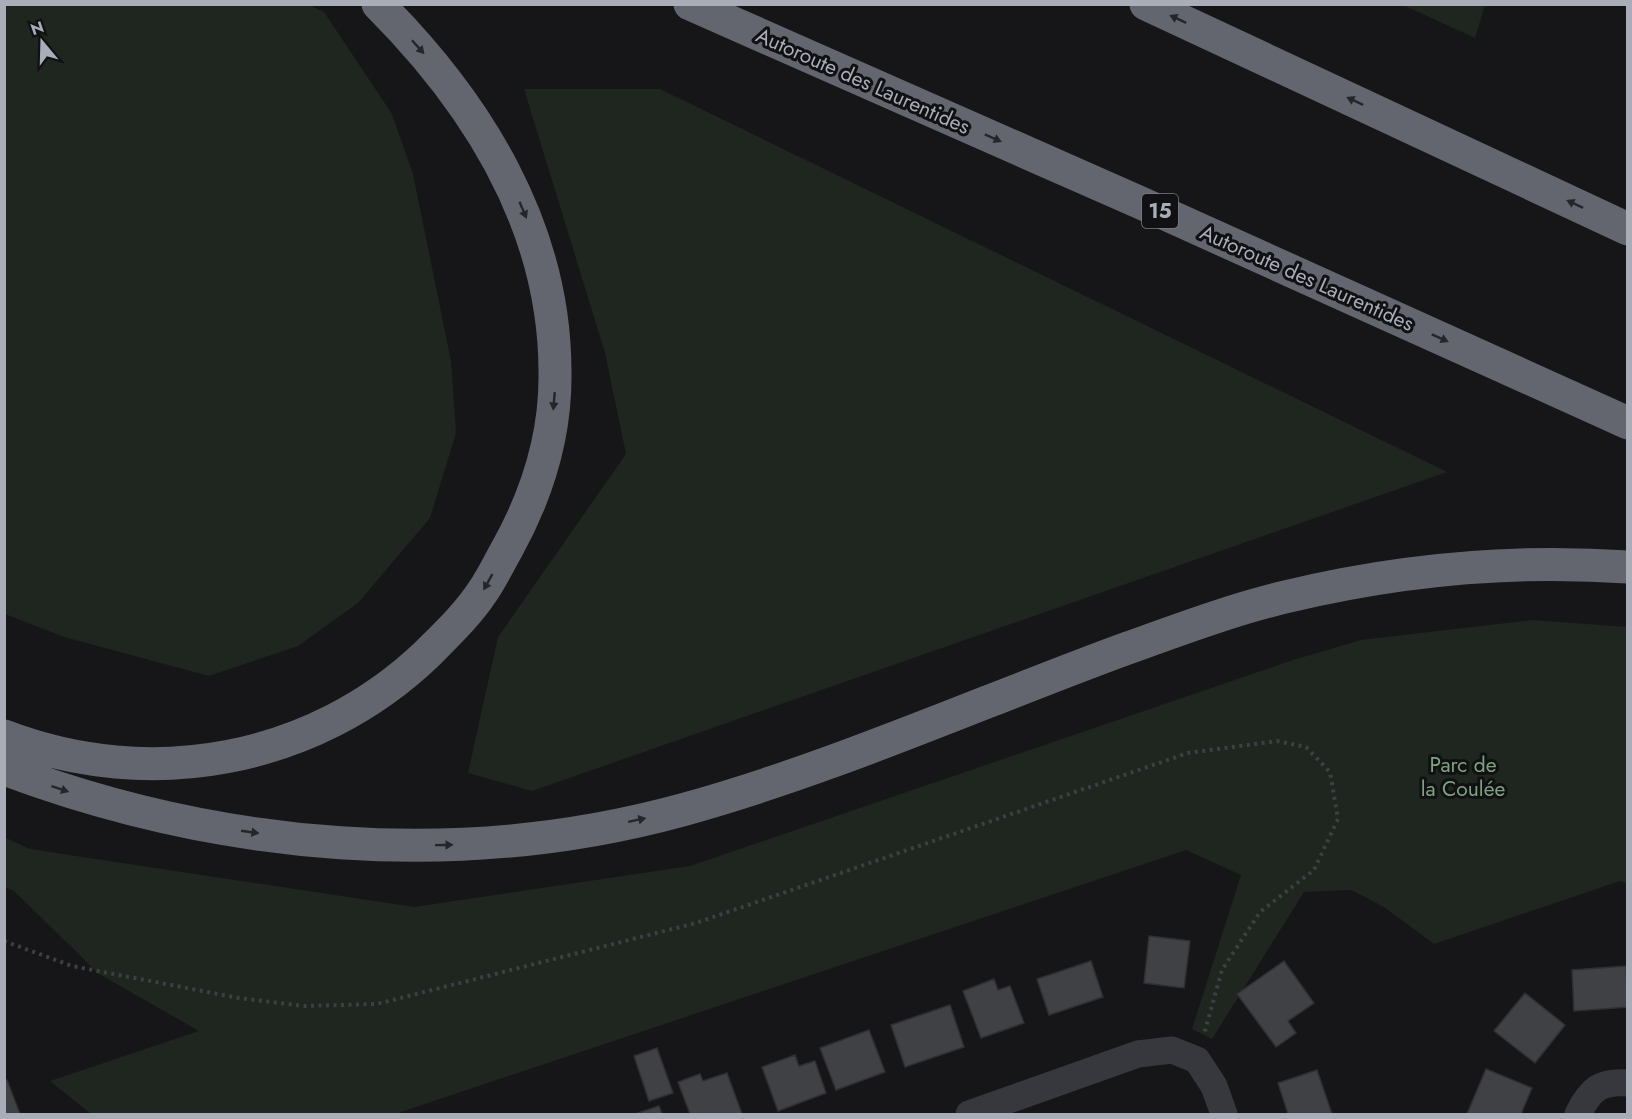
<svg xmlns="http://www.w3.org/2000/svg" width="1632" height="1119" font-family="Jost,sans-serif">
<rect width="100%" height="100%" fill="#161618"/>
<!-- green -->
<path fill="#1e261f" d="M4 5H309L324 12 392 114 413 174 451 361 456 433 430 518 358 603 298 646 209 676 64 637 5 614Z
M1403 5 1485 4V5L1475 38Z
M524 89H660L1447 472 532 791 468 773 498 637 626 454 605 353Z
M1533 620 1627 627V884L1620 881 1434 944 1384 907 1351 890 1304 892 1212 1039 1192 1029 1241 875 1186 850 395 1114H91L50 1081 199 1031 99 974 14 891 5 887 4 837 30 849 414 907 690 866 1293 660 1361 640Z"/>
<!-- building -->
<path fill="#404145" stroke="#303034" stroke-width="1.5" d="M1149 936 1190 941 1184 988 1144 983Z
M1091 961 1103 997 1049 1015 1037 979Z
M1284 961 1314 1003 1288 1021 1296 1033 1276 1047 1237 994Z
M1626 966 1628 1007 1574 1011 1572 970Z
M994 979 998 990 1010 986 1024 1023 981 1038 963 991Z
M1525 993 1565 1025 1535 1063 1494 1031Z
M950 1005 964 1047 905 1067 891 1025Z
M869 1030 885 1072 836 1090 820 1048Z
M657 1048 673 1093 649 1101 634 1056Z
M795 1055 799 1066 815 1061 826 1093 778 1111 762 1067Z
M1486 1069 1532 1088 1521 1114H1467Z
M1317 1070 1332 1114H1288L1278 1083Z
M727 1073 742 1114H690L678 1082 700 1074 703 1081Z
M4 1080H7L20 1114H4Z
M659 1106 662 1114H635Z"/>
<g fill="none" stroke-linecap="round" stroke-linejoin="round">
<!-- path -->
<path stroke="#3d3f44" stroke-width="4" stroke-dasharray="3 4.5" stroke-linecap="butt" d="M4 941 72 966 239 998 304 1006 377 1004 696 923 1188 753 1277 741 1306 747 1330 772 1338 819 1314 870 1260 912 1222 970 1204 1034"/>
<!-- minor -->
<path stroke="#37383d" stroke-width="27" d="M969 1114 1138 1054 1172 1050 1197 1060 1214 1086 1224 1114
M1578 1114C1590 1090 1599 1081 1628 1083"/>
<!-- highway -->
<path stroke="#63666e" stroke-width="33" d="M690 4 1141 203 1628 423
M1146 4 1628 229
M4 736C150 792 314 762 427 654 447 634 468 614 483 591 492 578 499 563 507 549 537 495 556 435 555 372 555 227 477 103 378 4
M4 769C220 850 459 871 682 810 834 768 978 703 1125 649 1178 630 1231 610 1285 597 1397 570 1513 559 1628 567"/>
</g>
<!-- one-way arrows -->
<defs><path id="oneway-solid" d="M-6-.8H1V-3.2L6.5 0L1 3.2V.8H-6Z" transform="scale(1.5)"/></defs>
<g fill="#26262a">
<use href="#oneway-solid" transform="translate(1178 19) rotate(-155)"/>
<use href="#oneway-solid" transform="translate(418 47) rotate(48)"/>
<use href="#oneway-solid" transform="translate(1355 101) rotate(-155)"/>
<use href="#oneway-solid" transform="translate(993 138) rotate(24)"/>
<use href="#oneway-solid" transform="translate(1575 204) rotate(-155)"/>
<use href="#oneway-solid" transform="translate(523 210) rotate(67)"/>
<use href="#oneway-solid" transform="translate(1440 338) rotate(24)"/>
<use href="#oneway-solid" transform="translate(554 401) rotate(95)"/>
<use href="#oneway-solid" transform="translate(488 582) rotate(119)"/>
<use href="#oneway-solid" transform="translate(60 789) rotate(18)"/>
<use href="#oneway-solid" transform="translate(637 820) rotate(-12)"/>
<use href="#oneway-solid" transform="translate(250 832) rotate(8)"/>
<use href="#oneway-solid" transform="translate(444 845) rotate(-1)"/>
</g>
<g text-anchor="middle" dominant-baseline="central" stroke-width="6" stroke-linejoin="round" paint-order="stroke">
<!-- shield labels -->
<rect fill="#111113" stroke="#7b7e86" stroke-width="1.5" x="1142" y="194" width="36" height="34" rx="4.5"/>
<g font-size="20" font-weight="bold" fill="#a8adb8">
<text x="1160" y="211">15</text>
</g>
<!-- street labels -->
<g font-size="21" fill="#a8adb8" stroke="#111113">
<text transform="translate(863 81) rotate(24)">Autoroute des Laurentides</text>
<text transform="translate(1307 278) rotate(24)">Autoroute des Laurentides</text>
</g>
<!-- park labels -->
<g font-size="21" fill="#7fa381" stroke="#111113">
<text x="1463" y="765">Parc de<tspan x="1463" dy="24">la Coulée</tspan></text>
</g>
</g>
<!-- border -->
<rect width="1632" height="1119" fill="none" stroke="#a8adb8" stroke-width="12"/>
<!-- north arrow -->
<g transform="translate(42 42) rotate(341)" stroke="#111113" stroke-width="4.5" paint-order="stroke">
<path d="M0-4.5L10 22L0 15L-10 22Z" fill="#a8adb8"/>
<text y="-9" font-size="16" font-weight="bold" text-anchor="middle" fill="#a8adb8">N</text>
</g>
</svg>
